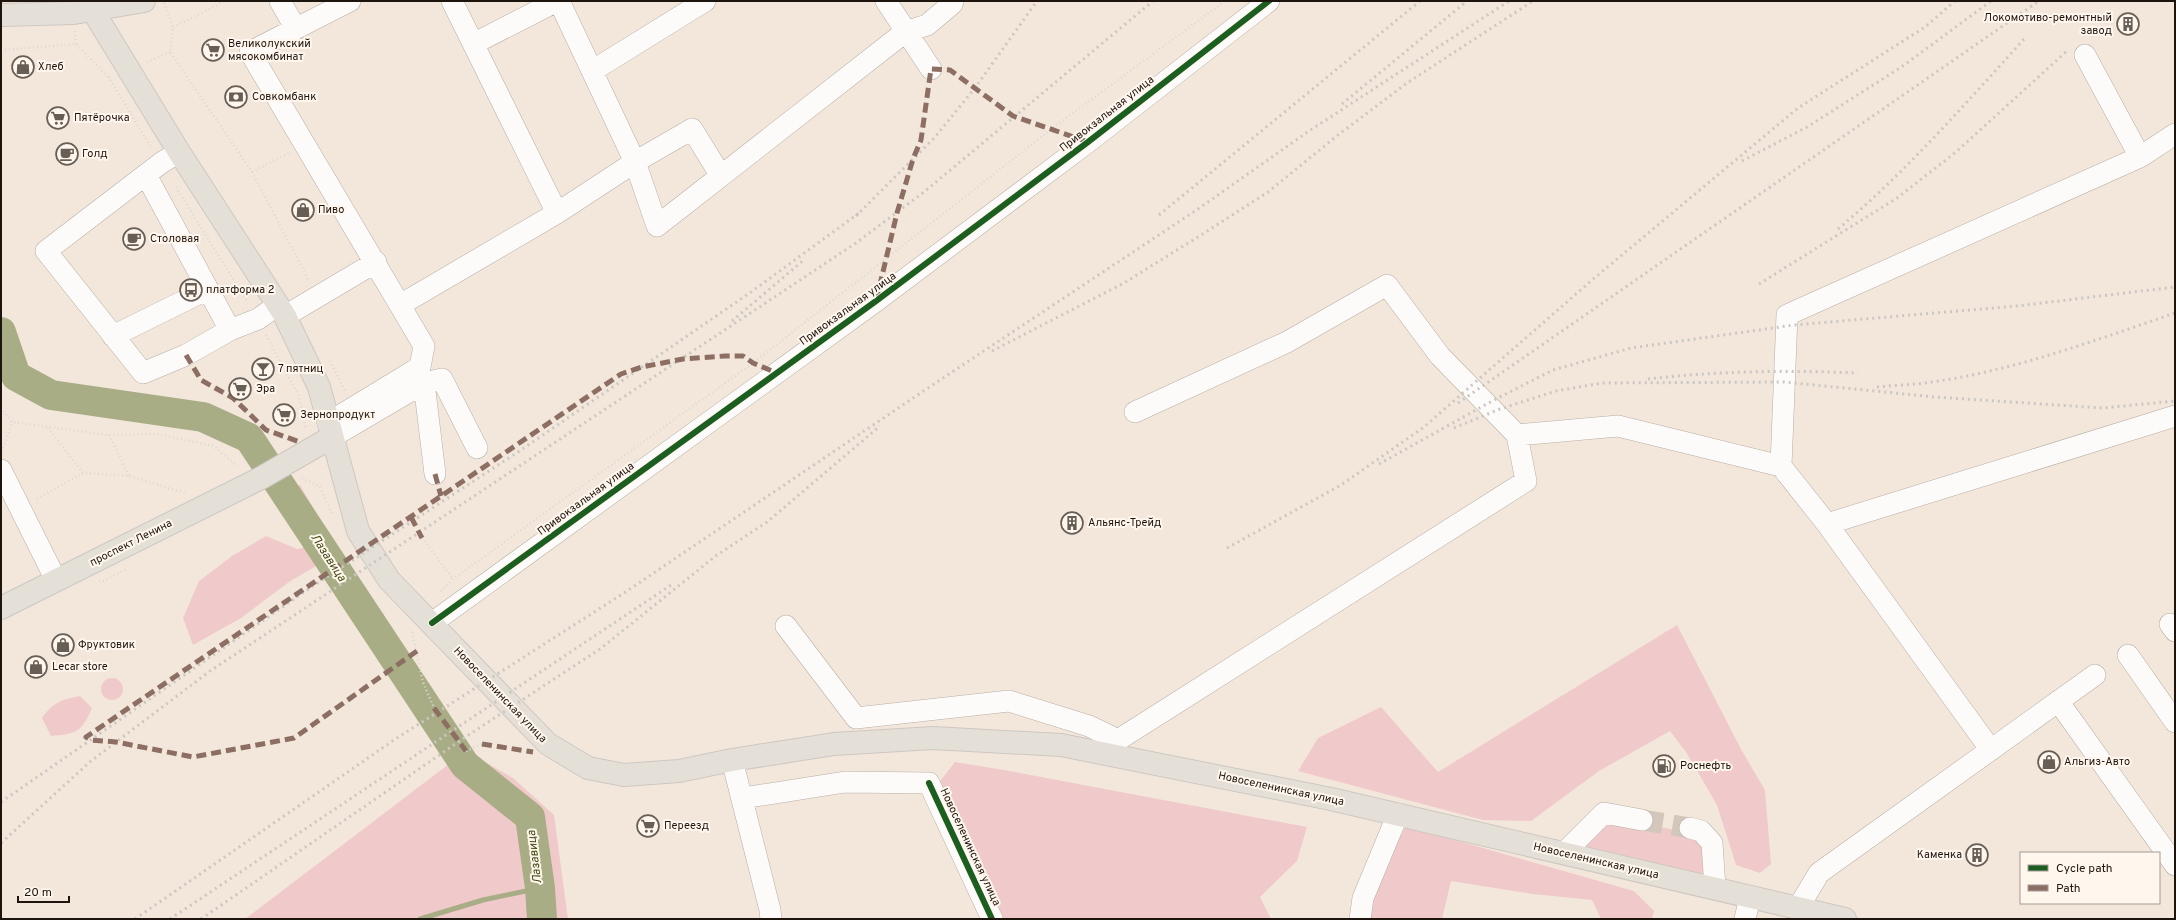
<svg xmlns="http://www.w3.org/2000/svg" width="2176" height="920" font-family="Overpass,sans-serif">
<rect width="100%" height="100%" fill="#f3e7db"/>
<!-- green -->
<path fill="#f0caca" d="M300 485 324 526 333 556 289 582 241 618 193 645 183 618 199 581 232 556 266 536 297 549 307 547 300 526 284 514 271 498Z
M1677 625 1742 751 1765 790 1771 864 1760 873 1736 865 1717 805 1686 752 1670 731 1599 771 1531 821 1483 820 1298 771 1318 738 1381 707 1438 772Z
M101 689a11 11 0 1 1 22 0a11 11 0 1 1-22 0Z
M80 696 92 708C82 732 76 734 51 736L42 718C52 703 63 699 80 696Z
M466 751 513 778 554 815 568 919H245Z
M955 762 1010 771 1307 827 1297 861 1260 897 1271 919H998L937 785Z
M1606 817 1698 834 1708 845 1709 881 1572 849Z
M1406 826 1634 891 1654 911 1652 919H1601L1592 900 1533 894 1451 881 1442 919H1366L1371 890Z"/>
<g fill="none" stroke-linecap="round" stroke-linejoin="round">
<!-- stream -->
<path stroke="#a9ad85" stroke-width="5" d="M420 919 483 900 540 888"/>
<!-- river -->
<path stroke="#a9ad85" stroke-width="30" d="M1 332 16 376 51 395 203 417 249 438 465 765 530 817 540 888 542 919"/>
<!-- minor-tunnel -->
<path stroke="#d3c7bc" stroke-width="21" stroke-dasharray="21 10" stroke-linecap="butt" d="M1642 820 1690 828"/>
<!-- minor casing -->
<g stroke="#b7aea5" stroke-width="22">
<path id="minor" d="M280 1 296 29
M452 1 557 213
M559 1 635 162 657 226 905 32 927 25 952 4 953 1
M886 1 931 69
M473 44 557 1
M592 71 705 1
M179 152 161 163 46 251 143 373 186 355 230 330 258 319 278 305
M2140 157 2175 134
M146 175 230 330
M400 305 557 213 635 162 692 129 721 176
M285 316 376 262
M113 336 208 289
M424 383 442 379 477 448
M328 423 420 367 424 346 250 52 350 1
M1517 435 1618 426 1781 466 1787 315 2140 157 2085 55
M332 437 424 383 435 474
M1781 466 1827 524 2175 416
M1 470 56 580
M1827 524 1991 750
M432 623 876 301 1088 142 1269 1
M2170 624 2175 631
M786 626 856 718 1009 701 1089 726 1118 740 1526 481 1517 435 1440 356 1387 285 1287 342 1135 412
M2128 655 2175 722
M2058 701 2175 865
M732 760 770 910 771 919
M743 798 845 782 929 783 992 919
M1690 828 1701 831 1712 843 1715 888
M1564 853 1604 813 1642 820
M1798 908 1819 873 2095 675
M1360 919 1363 898 1398 814
M1745 919 1750 897"/>
</g>
<!-- major casing -->
<g stroke="#cec7c2" stroke-width="24">
<path id="major" d="M93 11 179 152 285 316 319 387 358 531 389 580 548 744 588 768 624 775 679 771 732 760 834 744 933 738 1061 745 1331 799 1845 919
M1 15 74 13 144 1
M1 608 261 478 332 437"/>
</g>
<!-- path -->
<path stroke="#dcd8d4" stroke-width="2.5" stroke-dasharray="1 3" stroke-linecap="butt" d="M164 3 173 27 170 52 252 172 309 281
M173 27 225 1
M75 31 76 44
M1 50 76 44 109 78
M147 62 170 52
M110 77 109 78 151 147
M252 172 289 153
M176 187 248 303
M266 335 299 396 306 430
M330 361 345 391
M1 408 12 422 109 435 156 434 214 446 237 466
M48 428 83 473
M109 435 129 476
M2 452 12 422
M302 478 319 486 332 513
M37 499 83 473 129 476 185 493
M422 538 453 579
M99 581H104L127 569
M441 591 453 579 753 363 1050 130 1225 1
M412 632 423 682 434 708
M466 751 482 744"/>
<!-- minor -->
<use href="#minor" stroke="#fdfbfa" stroke-width="21"/>
<!-- major -->
<use href="#major" stroke="#e4e0d8" stroke-width="22"/>
<!-- rail -->
<path stroke="#cac7c3" stroke-width="3" stroke-dasharray="2 4" stroke-linecap="butt" d="M1342 104 1467 1
M1742 161 1807 127 1900 68 1991 1
M1159 215 1420 1
M856 216 935 137 975 88 1037 1
M1838 229C1906 172 1965 104 2025 38
M1759 284 1897 198 1956 152 2068 50
M732 321 805 259
M992 351 1124 283 1209 230 1268 192 1338 135 1407 83 1533 1
M1648 379C1718 371 1787 370 1858 373
M1877 387C1895 385 1914 385 1932 382 2016 370 2096 340 2175 313
M1458 403 2039 1
M1454 428 1500 409 1556 391 1602 383 1784 382 1935 397 2102 408 2175 401
M1379 464 1494 400 1553 370 1631 348 1794 325 2017 306 2175 287
M1227 548 1341 485 1424 427 1592 280 1798 108 1925 27 1955 1
M1 802 310 588 518 452 642 367 751 292 859 213
M1 843 91 761 210 671 856 243 924 192 1153 1
M135 919 394 740 624 593 925 390 1198 209 1309 131 1509 1
M170 919 671 585
M201 919 467 736 600 649 717 555 767 522 880 426"/>
<!-- quiet -->
<path stroke="#8d6e63" stroke-width="5" stroke-dasharray="10 5" stroke-linecap="butt" d="M876 301 897 213 913 159 921 140 931 69 950 70 1013 116 1088 142
M186 355 201 380 233 398 266 430 300 442
M435 474 441 496
M411 517 422 538
M417 651 294 738 193 757 116 742 91 740 86 737 621 374 642 367 683 359 725 356H743L753 363 777 373
M434 708 466 751
M482 744 533 752"/>
<!-- cycleway casing -->
<g stroke="#fff6ee" stroke-width="8">
<path id="cycleway" d="M432 623 876 301 1088 142 1269 1
M929 783 992 919"/>
</g>
<!-- cycleway -->
<use href="#cycleway" stroke="#1b5e20" stroke-width="6"/>
</g>
<!-- icons -->
<defs>
<g id="building-ring" transform="scale(1.15)"><circle r="9.5" fill="#fff6ee" stroke="#675e55" stroke-width="1.5"/><path d="M-4-6H4V6H1V3H-1V6H-4ZM-2.5-4.3h1.7v1.8h-1.7ZM.8-4.3h1.7v1.8H.8ZM-2.5-1h1.7V.8h-1.7ZM.8-1h1.7V.8H.8Z" fill="#675e55"/></g>
<g id="supermarket-ring" transform="scale(1.15)"><circle r="9.5" fill="#fff6ee" stroke="#675e55" stroke-width="1.5"/><path d="M-6-5.5h2.5l.6 2H6L4.5 2H-2.5L-4.4-4H-6ZM-1.5 3.2a1.3 1.3 0 1 0 .1 0ZM3 3.2a1.3 1.3 0 1 0 .1 0Z" fill="#675e55"/></g>
<g id="shop-ring" transform="scale(1.15)"><circle r="9.5" fill="#fff6ee" stroke="#675e55" stroke-width="1.5"/><path d="M-5-2.5h2.3a2.7 3.5 0 0 1 5.4 0H5L5.5 6h-11ZM-1.5-2.5h3a1.5 2.3 0 0 0-3 0Z" fill="#675e55"/></g>
<g id="bank-ring" transform="scale(1.15)"><circle r="9.5" fill="#fff6ee" stroke="#675e55" stroke-width="1.5"/><path d="M-6-4H6V4H-6ZM0-2.3a2.3 2.3 0 1 0 0 4.6a2.3 2.3 0 1 0 0-4.6Z" fill="#675e55"/></g>
<g id="cafe-ring" transform="scale(1.15)"><circle r="9.5" fill="#fff6ee" stroke="#675e55" stroke-width="1.5"/><path d="M-5.5-4.5H6V0H3Q3 3.5 0 3.5H-2.5Q-5.5 3.5-5.5 0ZM3-3.2v2h1.7v-2ZM-6 4.5H4V6H-6Z" fill="#675e55"/></g>
<g id="bus-ring" transform="scale(1.15)"><circle r="9.5" fill="#fff6ee" stroke="#675e55" stroke-width="1.5"/><path d="M-5-6H5V4H4V6H2V4H-2V6H-4V4H-5ZM-3.5-4V0h7V-4ZM-3.5 1.2v1.5H-2V1.2ZM2 1.2v1.5H3.5V1.2Z" fill="#675e55"/></g>
<g id="bar-ring" transform="scale(1.15)"><circle r="9.5" fill="#fff6ee" stroke="#675e55" stroke-width="1.5"/><path d="M-6-5H6L.8 .8V4.5H3.5V6h-7V4.5H-.8V.8Z" fill="#675e55"/></g>
<g id="fuel-ring" transform="scale(1.15)"><circle r="9.5" fill="#fff6ee" stroke="#675e55" stroke-width="1.5"/><path d="M-5.5-6h7V0h2V4h1.3V-2.5L3-4.5l.8-.8L6-3V5H2.5V1h-1V6h-7ZM-4.2-4.7v3.2H.2V-4.7Z" fill="#675e55"/></g>
</defs>
<g fill-rule="evenodd">
<use href="#building-ring" x="2128" y="24"/>
<use href="#supermarket-ring" x="213" y="50"/>
<use href="#shop-ring" x="23" y="67"/>
<use href="#bank-ring" x="236" y="97"/>
<use href="#supermarket-ring" x="58" y="118"/>
<use href="#cafe-ring" x="67" y="154"/>
<use href="#shop-ring" x="303" y="210"/>
<use href="#cafe-ring" x="134" y="239"/>
<use href="#bus-ring" x="191" y="290"/>
<use href="#bar-ring" x="263" y="369"/>
<use href="#supermarket-ring" x="240" y="389"/>
<use href="#supermarket-ring" x="284" y="415"/>
<use href="#building-ring" x="1072" y="523"/>
<use href="#shop-ring" x="63" y="645"/>
<use href="#shop-ring" x="36" y="667"/>
<use href="#shop-ring" x="2049" y="762"/>
<use href="#fuel-ring" x="1664" y="766"/>
<use href="#supermarket-ring" x="648" y="826"/>
<use href="#building-ring" x="1977" y="855"/>
</g>
<g text-anchor="middle" dominant-baseline="central" stroke-width="4" stroke-linejoin="round" paint-order="stroke">
<!-- poi labels -->
<g font-size="11" fill="#1c140d" stroke="#fff6ee" text-anchor="start">
<text x="2112" y="18" text-anchor="end">Локомотиво-ремонтный<tspan x="2112" dy="13">завод</tspan></text>
<text x="228" y="44">Великолукский<tspan x="228" dy="13">мясокомбинат</tspan></text>
<text x="38" y="67">Хлеб</text>
<text x="252" y="97">Совкомбанк</text>
<text x="74" y="118">Пятёрочка</text>
<text x="82" y="154">Голд</text>
<text x="318" y="210">Пиво</text>
<text x="150" y="239">Столовая</text>
<text x="206" y="290">платформа 2</text>
<text x="278" y="369">7 пятниц</text>
<text x="256" y="389">Эра</text>
<text x="300" y="415">Зернопродукт</text>
<text x="1088" y="523">Альянс-Трейд</text>
<text x="78" y="645">Фруктовик</text>
<text x="52" y="667">Lecar store</text>
<text x="2064" y="762">Альгиз-Авто</text>
<text x="1680" y="766">Роснефть</text>
<text x="664" y="826">Переезд</text>
<text x="1962" y="855" text-anchor="end">Каменка</text>
</g>
<!-- street labels -->
<g font-size="11" fill="#1c140d" stroke="#fff6ee">
<text transform="translate(1107 114) rotate(-38)">Привокзальная улица</text>
<text transform="translate(848 309) rotate(-36)">Привокзальная улица</text>
<text transform="translate(586 499) rotate(-36)">Привокзальная улица</text>
<text transform="translate(131 543) rotate(-27)">проспект Ленина</text>
<text transform="translate(500 695) rotate(46)">Новоселенинская улица</text>
<text transform="translate(1281 789) rotate(12)">Новоселенинская улица</text>
<text transform="translate(970 847) rotate(65)">Новоселенинская улица</text>
<text transform="translate(1596 861) rotate(13)">Новоселенинская улица</text>
</g>
<!-- water labels -->
<g font-size="12" font-style="italic" fill="#3f490b" stroke="#fff6ee">
<text transform="translate(328 558) rotate(57)">Лазавица</text>
<text transform="translate(535 857) rotate(-97)">Лазавица</text>
</g>
</g>
<!-- border -->
<rect width="2176" height="920" fill="none" stroke="#1c140d" stroke-width="4"/>
<!-- legend -->
<rect x="2020" y="852" width="140" height="52" fill="#fff6ee" stroke="#a49c94"/>
<rect x="2028" y="865" width="20" height="6" fill="#1b5e20" stroke="#a49c94"/>
<text x="2056" y="872" font-size="12" fill="#1c140d">Cycle path</text>
<rect x="2028" y="885" width="20" height="6" fill="#8d6e63" stroke="#a49c94"/>
<text x="2056" y="892" font-size="12" fill="#1c140d">Path</text>
<!-- scale -->
<path d="M18 896v6h51v-6" fill="none" stroke="#1c140d" stroke-width="2"/>
<text x="24" y="896" font-size="12" fill="#1c140d" stroke="#fff6ee" stroke-width="3" paint-order="stroke">20 m</text>
</svg>
